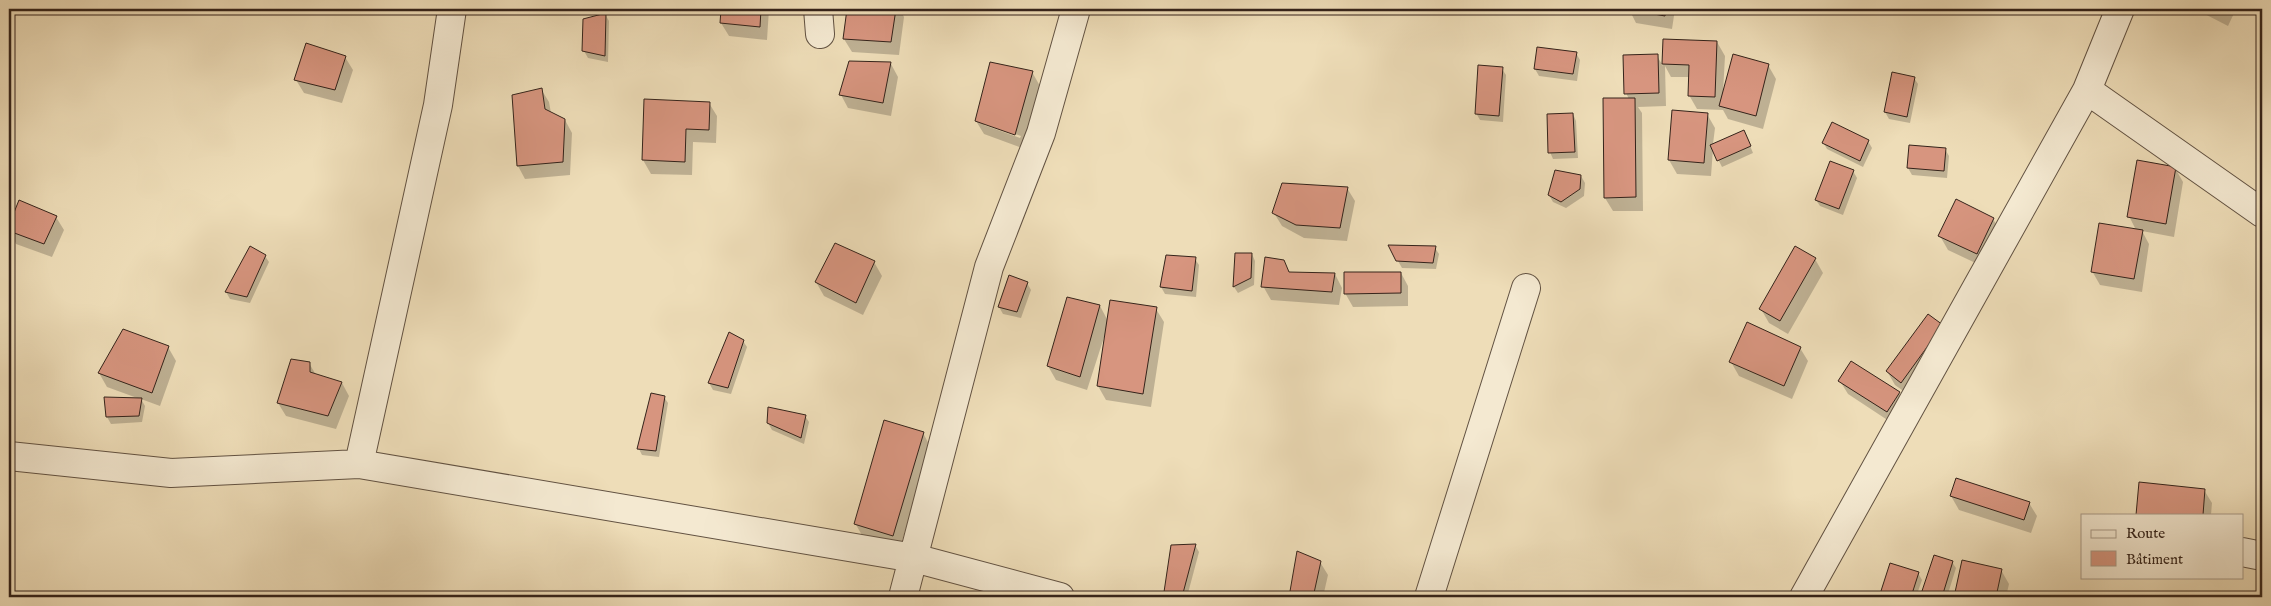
<svg xmlns="http://www.w3.org/2000/svg" width="2271" height="606" font-family="'IM FELL English',serif">
<rect width="100%" height="100%" fill="#eeddb8"/>
<filter id="stains"><feTurbulence type="fractalNoise" baseFrequency=".004" numOctaves="4"/><feColorMatrix values="0 0 0 0 .2 0 0 0 0 .09 0 0 0 0 .02 0 0 0 .5 -.17"/></filter>
<radialGradient id="worn" r=".72"><stop offset=".6" stop-color="#630" stop-opacity="0"/><stop offset="1" stop-color="#630" stop-opacity=".3"/></radialGradient>
<!-- shadow -->
<path fill="#0003" fill-rule="evenodd" d="M722 9H769L767 40 729 36 721 23Z
M848 9H900L904 17 899 55 852 52 844 39Z
M1629 9H1675L1672 29 1636 23Z
M2195 9H2236L2228 26Z
M605 14 609 21 608 62 588 58 584 51Z
M1664 40 1717 42 1725 56 1723 93 1768 65 1776 79 1763 129 1728 119 1723 110 1697 109 1689 95 1690 77H1671L1665 66 1666 106 1638 107 1642 113 1643 211H1613L1605 198 1629 99 1626 93 1657 56 1663 66Z
M1576 53 1580 60 1577 81 1539 76 1535 69Z
M345 57 353 70 342 103 304 93 296 80Z
M850 62 891 64 898 77 891 116 848 108 841 95Z
M1502 69 1506 75 1503 122 1480 120 1476 113Z
M1032 72 1040 86 1022 148 984 134 976 121ZM984 123 1021 136 1020 138 984 125Z
M1914 78 1918 84 1910 123 1889 119 1885 112Z
M541 89 549 102 551 113 565 120 572 133 570 175 525 179 518 166 513 96Z
M645 100 709 103 717 116 716 143 693 142 692 175 651 174 643 160Z
M1673 112 1707 114 1715 128 1713 144 1747 138 1753 153 1722 167 1713 149 1711 176 1677 174 1669 160Z
M1573 114 1576 121 1578 158 1553 159 1550 152Z
M1868 141 1872 148 1863 167 1827 149 1823 142Z
M1945 149 1949 156 1947 178 1912 175 1908 168Z
M2175 168 2183 182 2174 237 2142 231 2149 244 2142 292 2100 285 2092 271 2136 230 2129 216Z
M1853 171 1857 178 1843 215 1820 206 1816 200Z
M1581 176 1585 183 1584 196 1566 208 1553 202 1549 195Z
M1347 188 1355 201 1347 241 1304 238 1282 226 1274 213Z
M20 201 56 217 64 230 52 257 16 244 9 229Z
M1993 219 2001 232 1984 267 1948 250 1940 236Z
M1435 248 1439 254 1436 269 1402 268 1398 261Z
M1236 254H1252L1255 261 1254 285 1238 293 1234 287Z
M265 256 269 262 250 303 230 299 226 292Z
M1195 259 1199 265 1196 297 1165 294 1161 287Z
M1815 259 1823 273 1788 334 1769 323 1761 309Z
M1283 261 1290 273 1335 274 1342 288 1339 305 1271 300 1263 286Z
M874 262 882 276 863 315 824 296 816 282Z
M1401 273 1408 286V306L1353 307 1345 293Z
M1027 283 1031 290 1021 318 1003 314 999 307Z
M1100 306 1108 321 1156 309 1164 322 1151 407 1106 400 1098 386 1108 325 1087 390 1056 380 1048 366Z
M1942 326 1909 395 1895 385 1887 371Z
M743 341 747 347 731 394 713 390 709 383Z
M168 347 176 361 160 406 141 399 145 406 142 422 111 424 107 417 105 399H140L107 387 99 373Z
M1800 348 1808 361 1792 399 1739 376 1731 362Z
M309 363 316 375 342 383 349 396 336 429 286 416 278 403Z
M1840 381 1899 393 1907 407 1895 425 1848 394Z
M664 397 668 403 659 457 642 455 639 449Z
M805 416 809 422 804 444 772 430 768 423Z
M923 433 930 446 900 548 863 537 855 523Z
M2204 490 2212 503 2211 515H2137Z
M1951 496 2029 503 2037 516 2031 533 1959 510Z
M1195 545 1199 552 1187 597H1169L1165 591Z
M1298 552 1320 562 1328 575 1323 597H1290Z
M1934 556 1952 562 1956 568 1947 597H1922Z
M1963 562 2001 570 2009 584 2006 597H1956Z
M1918 573 1922 580 1916 597H1883L1882 594Z"/>
<!-- building -->
<path fill="#d7957f" stroke="#34231a" d="M721 9H761L760 27 720 23Z
M847 9H896L891 42 843 39Z
M1627 9H1666L1665 16Z
M606 13 605 56 582 51 583 19Z
M1663 39 1717 41 1715 97 1688 96 1689 65 1662 64Z
M306 43 346 56 335 90 294 80Z
M1537 47 1577 52 1573 74 1534 69Z
M1658 54 1659 93 1624 94 1623 55Z
M1733 54 1769 64 1756 116 1719 106Z
M849 61 891 62 883 103 839 95Z
M990 62 1033 71 1015 135 975 121Z
M1478 65 1503 67 1499 116 1475 114Z
M1892 72 1915 77 1907 117 1884 112Z
M542 88 545 109 565 119 563 162 517 166 512 95Z
M1603 98H1635L1636 197 1604 198Z
M644 99 710 102 709 130 686 129 685 162 642 160Z
M1672 110 1708 113 1704 163 1668 160Z
M1573 113 1575 152 1548 153 1547 114Z
M1832 122 1869 140 1860 161 1822 143Z
M1744 130 1751 146 1717 161 1710 145Z
M1909 145 1946 148 1944 171 1907 168Z
M2137 160 2176 167 2166 224 2127 217Z
M1830 161 1854 170 1839 209 1815 200Z
M1555 170 1581 175 1580 189 1561 202 1548 195Z
M1282 183 1348 187 1340 228 1296 225 1272 213Z
M1956 199 1994 218 1977 254 1938 236Z
M19 200 57 216 44 244 9 231V225Z
M2099 223 2143 230 2134 279 2091 272Z
M835 243 875 261 856 303 815 282Z
M1388 245 1436 246 1433 263 1396 261Z
M250 246 266 255 247 297 225 292Z
M1795 246 1816 258 1780 321 1759 309Z
M1235 253H1252L1251 278 1233 287Z
M1166 255 1196 257 1192 291 1160 287Z
M1265 257 1284 260 1289 272 1335 273 1332 292 1261 287Z
M1344 272H1401V293L1344 294Z
M1009 275 1028 282 1017 312 998 307Z
M1067 297 1100 305 1080 377 1047 366Z
M1110 300 1157 307 1143 394 1097 386Z
M1928 314 1943 325 1901 383 1886 371Z
M1747 322 1801 347 1784 386 1729 362Z
M123 329 169 346 152 393 98 373Z
M729 332 744 340 728 388 708 383Z
M291 359 310 362V372L342 382 328 416 277 403Z
M1851 361 1900 392 1887 412 1838 381Z
M651 393 665 396 656 451 637 449Z
M104 397 142 398 139 416 106 417Z
M768 407 806 415 801 438 767 423Z
M884 420 924 432 893 536 854 524Z
M1956 478 2030 502 2024 520 1950 496Z
M2139 482 2205 489 2203 515H2136Z
M1196 544 1182 597 1164 592 1171 545Z
M1297 551 1321 561 1314 593 1326 597H1289Z
M1934 555 1953 561 1942 597H1920Z
M1962 560 2002 569 1996 597H1954Z
M1890 563 1919 572 1911 597H1889L1880 594Z"/>
<g fill="none" stroke-linecap="round" stroke-linejoin="round">
<!-- minor casing -->
<g stroke="#625242" stroke-width="30">
<path id="minor" d="M818 9 820 34
M2087 90 2262 213
M9 456 171 473 359 464 914 558 1060 597
M359 464 438 105 452 9
M2242 552 2262 556
M903 597 989 267 1041 133 1076 9
M1429 597 1526 288
M1804 597 2087 90 2120 9"/>
</g>
<!-- minor -->
<use href="#minor" stroke="#f4e9d1" stroke-width="28"/>
</g>
<!-- margin -->
<rect width="2271" height="606" fill="none" stroke="#eeddb8" stroke-width="30"/>
<rect x="10" y="10" width="2251" height="586" fill="none" stroke="#34231a" stroke-width="2.5"/>
<rect x="15" y="15" width="2241" height="576" fill="none" stroke="#34231a"/>
<!-- legend -->
<rect x="2081" y="514" width="162" height="65" fill="#f4e9d1" stroke="#a79a88"/>
<rect x="2091" y="530" width="25" height="8" fill="#f4e9d1" stroke="#a79a88"/>
<text x="2126" y="538" font-size="15" fill="#34231a">Route</text>
<rect x="2091" y="551" width="25" height="15" fill="#d7957f" stroke="#a79a88"/>
<text x="2126" y="564" font-size="15" fill="#34231a">Bâtiment</text>
<rect width="100%" height="100%" filter="url(#stains)"/>
<rect width="100%" height="100%" fill="url(#worn)"/>
</svg>
